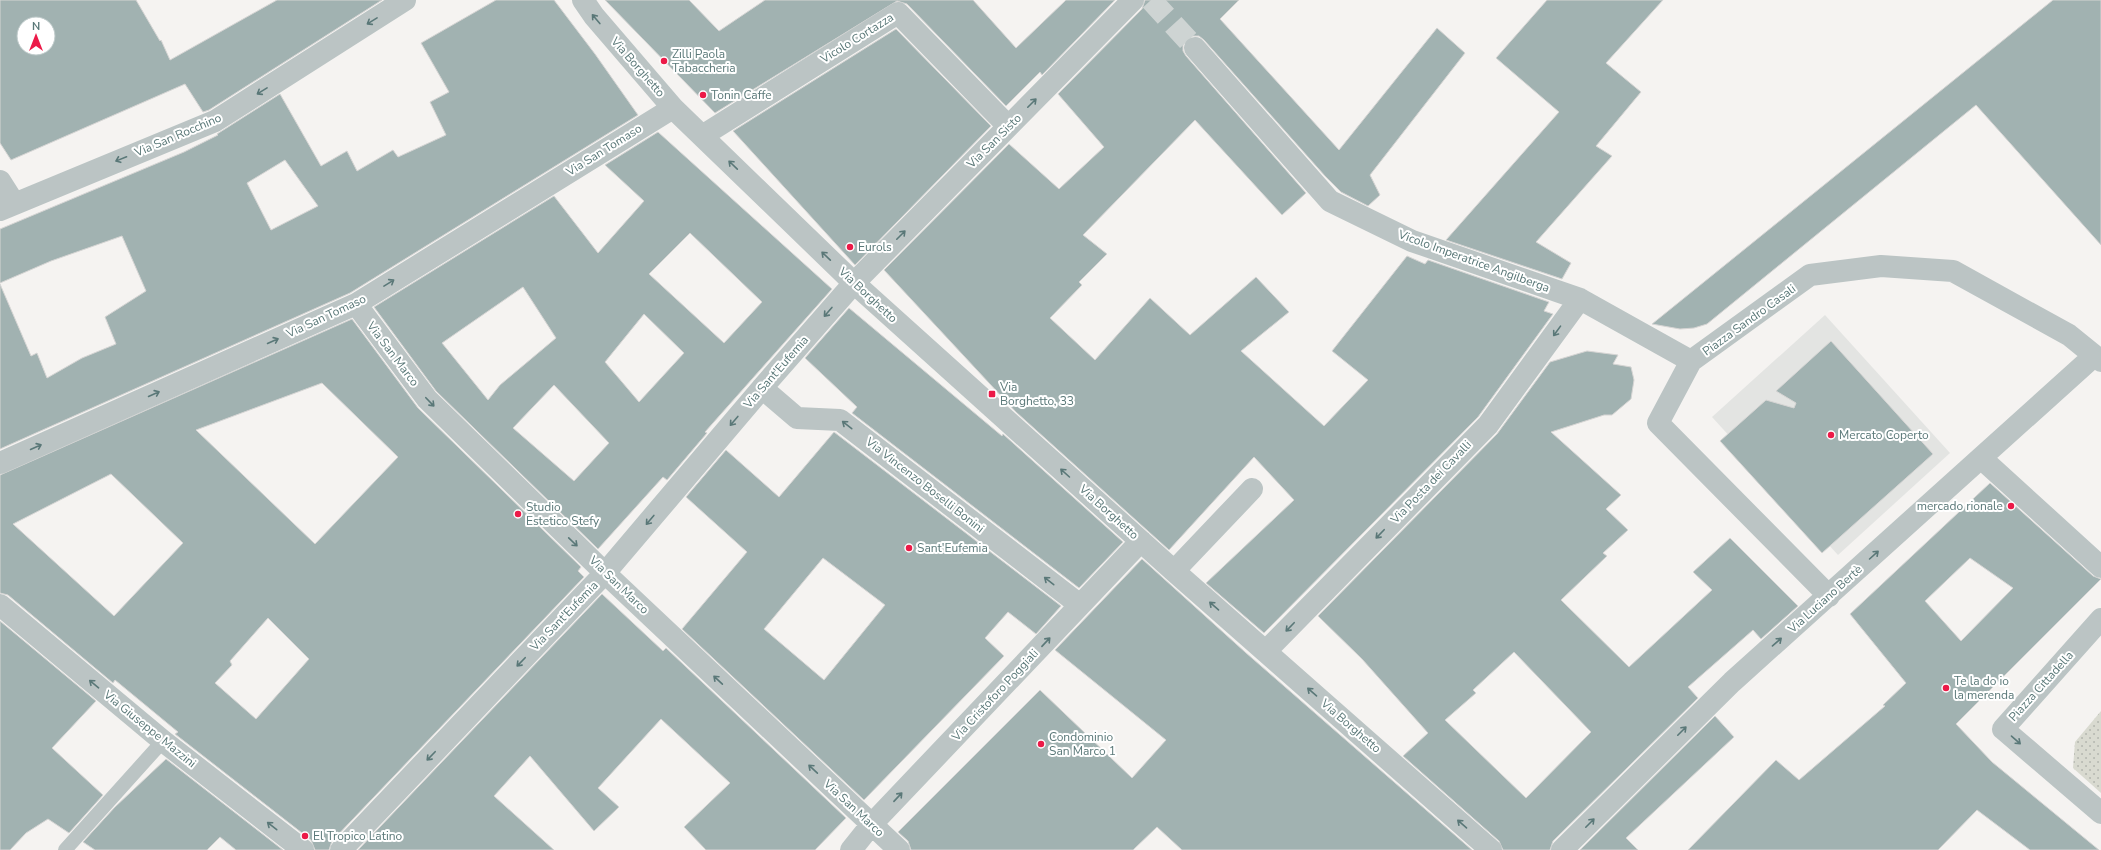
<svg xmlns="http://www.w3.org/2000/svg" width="2101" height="850" font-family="'Nunito Sans',sans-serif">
<defs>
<pattern id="green-dots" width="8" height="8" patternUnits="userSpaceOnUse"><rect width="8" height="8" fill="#d9dad0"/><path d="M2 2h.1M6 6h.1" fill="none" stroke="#b3b6ae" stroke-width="1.8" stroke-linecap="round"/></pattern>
</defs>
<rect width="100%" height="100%" fill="#f5f3f1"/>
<!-- built -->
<path fill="#e3e4e2" d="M1825 315 1950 453 1838 555 1712 417Z"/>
<!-- green -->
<path fill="url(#green-dots)" d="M2101 711V793L2073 768 2075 742Z"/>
<!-- building -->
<path fill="#a1b2b1" stroke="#d6d5d4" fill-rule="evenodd" d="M0 0H136L160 41 161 40 170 60 277 0H382L209 110 203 112 185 84 11 160 0 143ZM24 24H48V48H24Z
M496 0H554L595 54 638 115 350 293 0 449V284L31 356 37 353 47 378 82 358 116 344 105 317 146 291 122 236 51 261 0 283V229L184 152 218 135 217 134 280 94 321 166 347 151 357 171 393 150 398 157 446 135 430 102 449 92 421 43ZM285 160 318 206 271 230 247 183Z
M605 0H689L719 31 765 0H973L1016 48 1066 0H1115L1042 75 1040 72 1006 106 907 4 897 1 715 113Z
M1145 0H1239L1220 19 1339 150 1437 28 1465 53 1370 175 1380 195 1368 206 1341 192 1325 176 1204 40 1199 36H1192L1187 38 1183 44V51L1186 56 1306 193 1282 215 1195 120 1083 235 1107 254 1079 282 1082 285 1050 318 1095 360 1150 298 1190 335 1256 277 1289 312 1241 351 1324 426 1368 380 1332 351 1407 256 1425 264 1428 260 1549 302 1544 311 1553 314 1478 417 1264 633 1206 583 1294 500 1254 457 1169 550 1016 412 884 270 1009 144 1059 189 1104 147 1058 94 1142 9Z
M1547 0H1663L1606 63 1641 92 1596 146 1612 156 1536 242 1571 263 1562 279 1446 240 1559 112 1496 58Z
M2053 0H2101V245L1976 105 1707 324 1694 328 1680 329 1652 324Z
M896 29 991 126 855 265 733 131Z
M658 132 832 289 705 432 707 433 667 480 663 477 598 549 436 391 374 307 554 196 598 253 644 201 605 165ZM690 233 762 302 724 343 649 274ZM523 287 556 338 500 385 488 400 442 343ZM644 314 684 353 639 402 605 362ZM554 385 609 443 574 481 513 428Z
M849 308 1002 436 1003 434 1123 542 1079 588 852 413 857 407 805 358Z
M352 319 418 408 581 567 578 571 584 577 332 841 329 850H315L311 840 184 741 175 734 178 732 115 680 113 683 8 595 0 593V475ZM322 383 398 457 315 544 196 430ZM111 474 183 543 114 616 13 524ZM268 618 309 659 256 719 215 683 232 665 230 661Z
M1831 341 1933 454 1822 553 1720 441 1766 400 1794 408 1796 403 1776 391Z
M1587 351 1618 355 1613 364 1631 367 1634 380 1631 399 1612 415H1604L1551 432 1621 495 1606 509 1628 530 1603 553 1607 556 1561 600 1629 667 1712 590 1693 572 1730 538 1798 606 1761 639 1753 630 1688 687 1698 698 1553 841 1550 850H1503L1499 841 1403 756 1428 733 1362 659 1318 616 1497 434 1550 362ZM1514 652 1591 732 1526 798 1445 720 1476 693 1473 690Z
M834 432 1061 606 1036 634 1008 612 985 638 1004 656 864 800 682 629 747 552 686 497 726 450 779 497ZM823 558 885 605 824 680 764 629Z
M1990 483 2093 576 2101 579 1956 724 1992 762 2099 850H2030L1977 810 1938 850H1688L1776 760 1799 780 1885 706 1883 705 1906 683 1850 614ZM1970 558 2013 588 1961 641 1925 601Z
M1142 559 1245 652 1472 850H1182L1157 827 1133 850H911L908 841 898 832 1040 690 1132 778 1166 740 1055 650Z
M602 594 663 651 666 648 846 818 815 850H706L684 827 730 783 661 719 598 788 619 807 594 831 530 756 494 796 554 850H358Z
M0 621 96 701 52 748 103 795 69 833 48 819 26 833 10 850H0Z
M1715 716 1734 737 1626 838 1638 850H1580Z
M166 759 283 850H236L220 837 207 850H95L83 842 115 807Z"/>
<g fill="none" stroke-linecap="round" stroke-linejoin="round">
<!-- street-tunnel -->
<path stroke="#ced4d3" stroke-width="22" stroke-dasharray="22 11" stroke-linecap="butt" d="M1151 0 1195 48"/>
<!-- lane -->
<path stroke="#bbc4c4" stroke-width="14" d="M65 850 163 741"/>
<!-- street -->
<path stroke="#bbc4c4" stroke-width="22" d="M583 0 594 16 673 108 854 283 1174 571 1491 850
M1195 48 1330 201 1412 241 1580 299 1691 361
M702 136 898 13 1008 126
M0 181 14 203
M0 210 215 121 405 0
M356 304 427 399 605 573 899 850
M762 388 797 418 840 420 1080 605
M1981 458 2101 567
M0 463 356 304 673 108
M1174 571 1252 489
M1829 596 1658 423 1691 361 1810 275 1881 266 1953 271 2069 335 2101 361
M0 605 163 741 303 850
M2101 619 2003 729 2101 813
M1266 651 1488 425 1580 299
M341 850 605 573 762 388 854 283 1133 0
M851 850 871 825 1141 541
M1562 850 1732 682 2094 356"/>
</g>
<!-- one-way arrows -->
<defs><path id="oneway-shaft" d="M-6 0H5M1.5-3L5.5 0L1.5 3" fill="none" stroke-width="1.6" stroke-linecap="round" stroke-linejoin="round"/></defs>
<g stroke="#5a7878">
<use href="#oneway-shaft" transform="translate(596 19) rotate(-130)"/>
<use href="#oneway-shaft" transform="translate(372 21) rotate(148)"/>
<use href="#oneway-shaft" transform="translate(262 91) rotate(148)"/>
<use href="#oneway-shaft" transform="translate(1032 103) rotate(-45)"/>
<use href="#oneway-shaft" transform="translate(121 159) rotate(158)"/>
<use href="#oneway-shaft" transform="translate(733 165) rotate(-136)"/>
<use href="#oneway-shaft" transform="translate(901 235) rotate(-45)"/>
<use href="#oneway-shaft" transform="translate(826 256) rotate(-136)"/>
<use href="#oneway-shaft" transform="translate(389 283) rotate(-32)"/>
<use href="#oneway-shaft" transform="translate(828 312) rotate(131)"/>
<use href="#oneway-shaft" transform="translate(1557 331) rotate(126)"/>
<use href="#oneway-shaft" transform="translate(273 341) rotate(-24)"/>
<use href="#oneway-shaft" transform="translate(154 394) rotate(-24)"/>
<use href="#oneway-shaft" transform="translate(430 402) rotate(46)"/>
<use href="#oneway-shaft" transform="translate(734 421) rotate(130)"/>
<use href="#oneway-shaft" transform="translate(847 425) rotate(-142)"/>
<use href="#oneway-shaft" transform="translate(36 447) rotate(-24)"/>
<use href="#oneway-shaft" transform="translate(1065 473) rotate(-138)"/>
<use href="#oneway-shaft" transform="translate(650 520) rotate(130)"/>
<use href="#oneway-shaft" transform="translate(1380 534) rotate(134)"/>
<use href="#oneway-shaft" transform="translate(573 542) rotate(44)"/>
<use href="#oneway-shaft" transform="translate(1874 555) rotate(-42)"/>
<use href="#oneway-shaft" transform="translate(1049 581) rotate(-142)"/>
<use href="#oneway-shaft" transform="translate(1214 606) rotate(-139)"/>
<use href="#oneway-shaft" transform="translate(1290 627) rotate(134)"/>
<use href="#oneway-shaft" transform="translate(1046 642) rotate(-47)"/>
<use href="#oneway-shaft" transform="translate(1777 642) rotate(-41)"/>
<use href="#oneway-shaft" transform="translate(521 662) rotate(134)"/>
<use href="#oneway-shaft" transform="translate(718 680) rotate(-137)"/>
<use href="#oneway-shaft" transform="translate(94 684) rotate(-140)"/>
<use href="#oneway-shaft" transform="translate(1312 692) rotate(-139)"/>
<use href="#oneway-shaft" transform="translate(1682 731) rotate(-45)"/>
<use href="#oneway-shaft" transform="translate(2016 740) rotate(41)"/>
<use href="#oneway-shaft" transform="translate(431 756) rotate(134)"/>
<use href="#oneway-shaft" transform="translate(813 769) rotate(-137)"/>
<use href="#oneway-shaft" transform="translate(898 797) rotate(-47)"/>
<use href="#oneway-shaft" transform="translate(1590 823) rotate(-45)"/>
<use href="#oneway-shaft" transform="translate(1462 824) rotate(-139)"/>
<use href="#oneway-shaft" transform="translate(272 826) rotate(-142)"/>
</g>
<!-- markers -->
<g fill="#ec1a48" stroke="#fff" stroke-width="1.5">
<circle cx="664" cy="61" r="4"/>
<circle cx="703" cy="95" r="4"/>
<circle cx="850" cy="247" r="4"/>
<rect x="988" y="390" width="8" height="8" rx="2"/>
<circle cx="1831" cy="435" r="4"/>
<circle cx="2011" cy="506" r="4"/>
<circle cx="518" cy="514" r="4"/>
<circle cx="909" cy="548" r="4"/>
<circle cx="1946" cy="688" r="4"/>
<circle cx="1041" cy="744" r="4"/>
<circle cx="305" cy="836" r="4"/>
</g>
<g text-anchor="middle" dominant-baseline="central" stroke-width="4" stroke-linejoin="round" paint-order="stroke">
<!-- street labels -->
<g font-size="12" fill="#5a7878" stroke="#fff">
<text transform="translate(857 38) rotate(-32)">Vicolo Cortazza</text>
<text transform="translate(638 67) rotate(49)">Via Borghetto</text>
<text transform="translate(178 135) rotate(-23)">Via San Rocchino</text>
<text transform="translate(994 141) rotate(-45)">Via San Sisto</text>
<text transform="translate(604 150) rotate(-32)">Via San Tomaso</text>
<text transform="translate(1474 261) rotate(20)">Vicolo Imperatrice Angilberga</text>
<text transform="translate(868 295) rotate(43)">Via Borghetto</text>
<text transform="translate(326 316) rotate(-25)">Via San Tomaso</text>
<text transform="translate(1749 320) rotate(-36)">Piazza Sandro Casali</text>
<text transform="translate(393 354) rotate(53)">Via San Marco</text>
<text transform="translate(776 372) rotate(-49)">Via Sant'Eufemia</text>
<text transform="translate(1431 482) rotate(-46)">Via Posta dei Cavalli</text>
<text transform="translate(925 485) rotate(38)">Via Vincenzo Boselli Bonini</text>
<text transform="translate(1109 512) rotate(42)">Via Borghetto</text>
<text transform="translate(619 585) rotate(44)">Via San Marco</text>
<text transform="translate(1825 599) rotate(-42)">Via Luciano Bertè</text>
<text transform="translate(564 616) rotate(-46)">Via Sant'Eufemia</text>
<text transform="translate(2041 686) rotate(-48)">Piazza Cittadella</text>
<text transform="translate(995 695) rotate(-47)">Via Cristoforo Poggiali</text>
<text transform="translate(1351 726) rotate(41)">Via Borghetto</text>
<text transform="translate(150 729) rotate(39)">Via Giuseppe Mazzini</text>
<text transform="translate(854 808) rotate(43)">Via San Marco</text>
</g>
<!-- poi labels -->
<g font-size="12" fill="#5a7878" stroke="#fff" text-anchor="start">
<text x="672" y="54">Zilli Paola<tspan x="672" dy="14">Tabaccheria</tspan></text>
<text x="711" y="95">Tonin Caffe</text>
<text x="858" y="247">Eurols</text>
<text x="1000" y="387">Via<tspan x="1000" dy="14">Borghetto, 33</tspan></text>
<text x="1839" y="435">Mercato Coperto</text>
<text x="2003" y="506" text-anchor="end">mercado rionale</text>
<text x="526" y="507">Studio<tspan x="526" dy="14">Estetico Stefy</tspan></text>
<text x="917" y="548">Sant'Eufemia</text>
<text x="1954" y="681">Te la do io<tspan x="1954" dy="14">la merenda</tspan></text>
<text x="1049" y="737">Condominio<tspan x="1049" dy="14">San Marco 1</tspan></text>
<text x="313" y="836">El Tropico Latino</text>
</g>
</g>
<!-- north arrow -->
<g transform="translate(36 36)"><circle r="19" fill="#ffffff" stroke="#bdc9c9"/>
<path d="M0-3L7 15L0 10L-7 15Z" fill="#ec1a48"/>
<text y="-6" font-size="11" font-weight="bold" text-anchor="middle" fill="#5a7878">N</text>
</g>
</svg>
